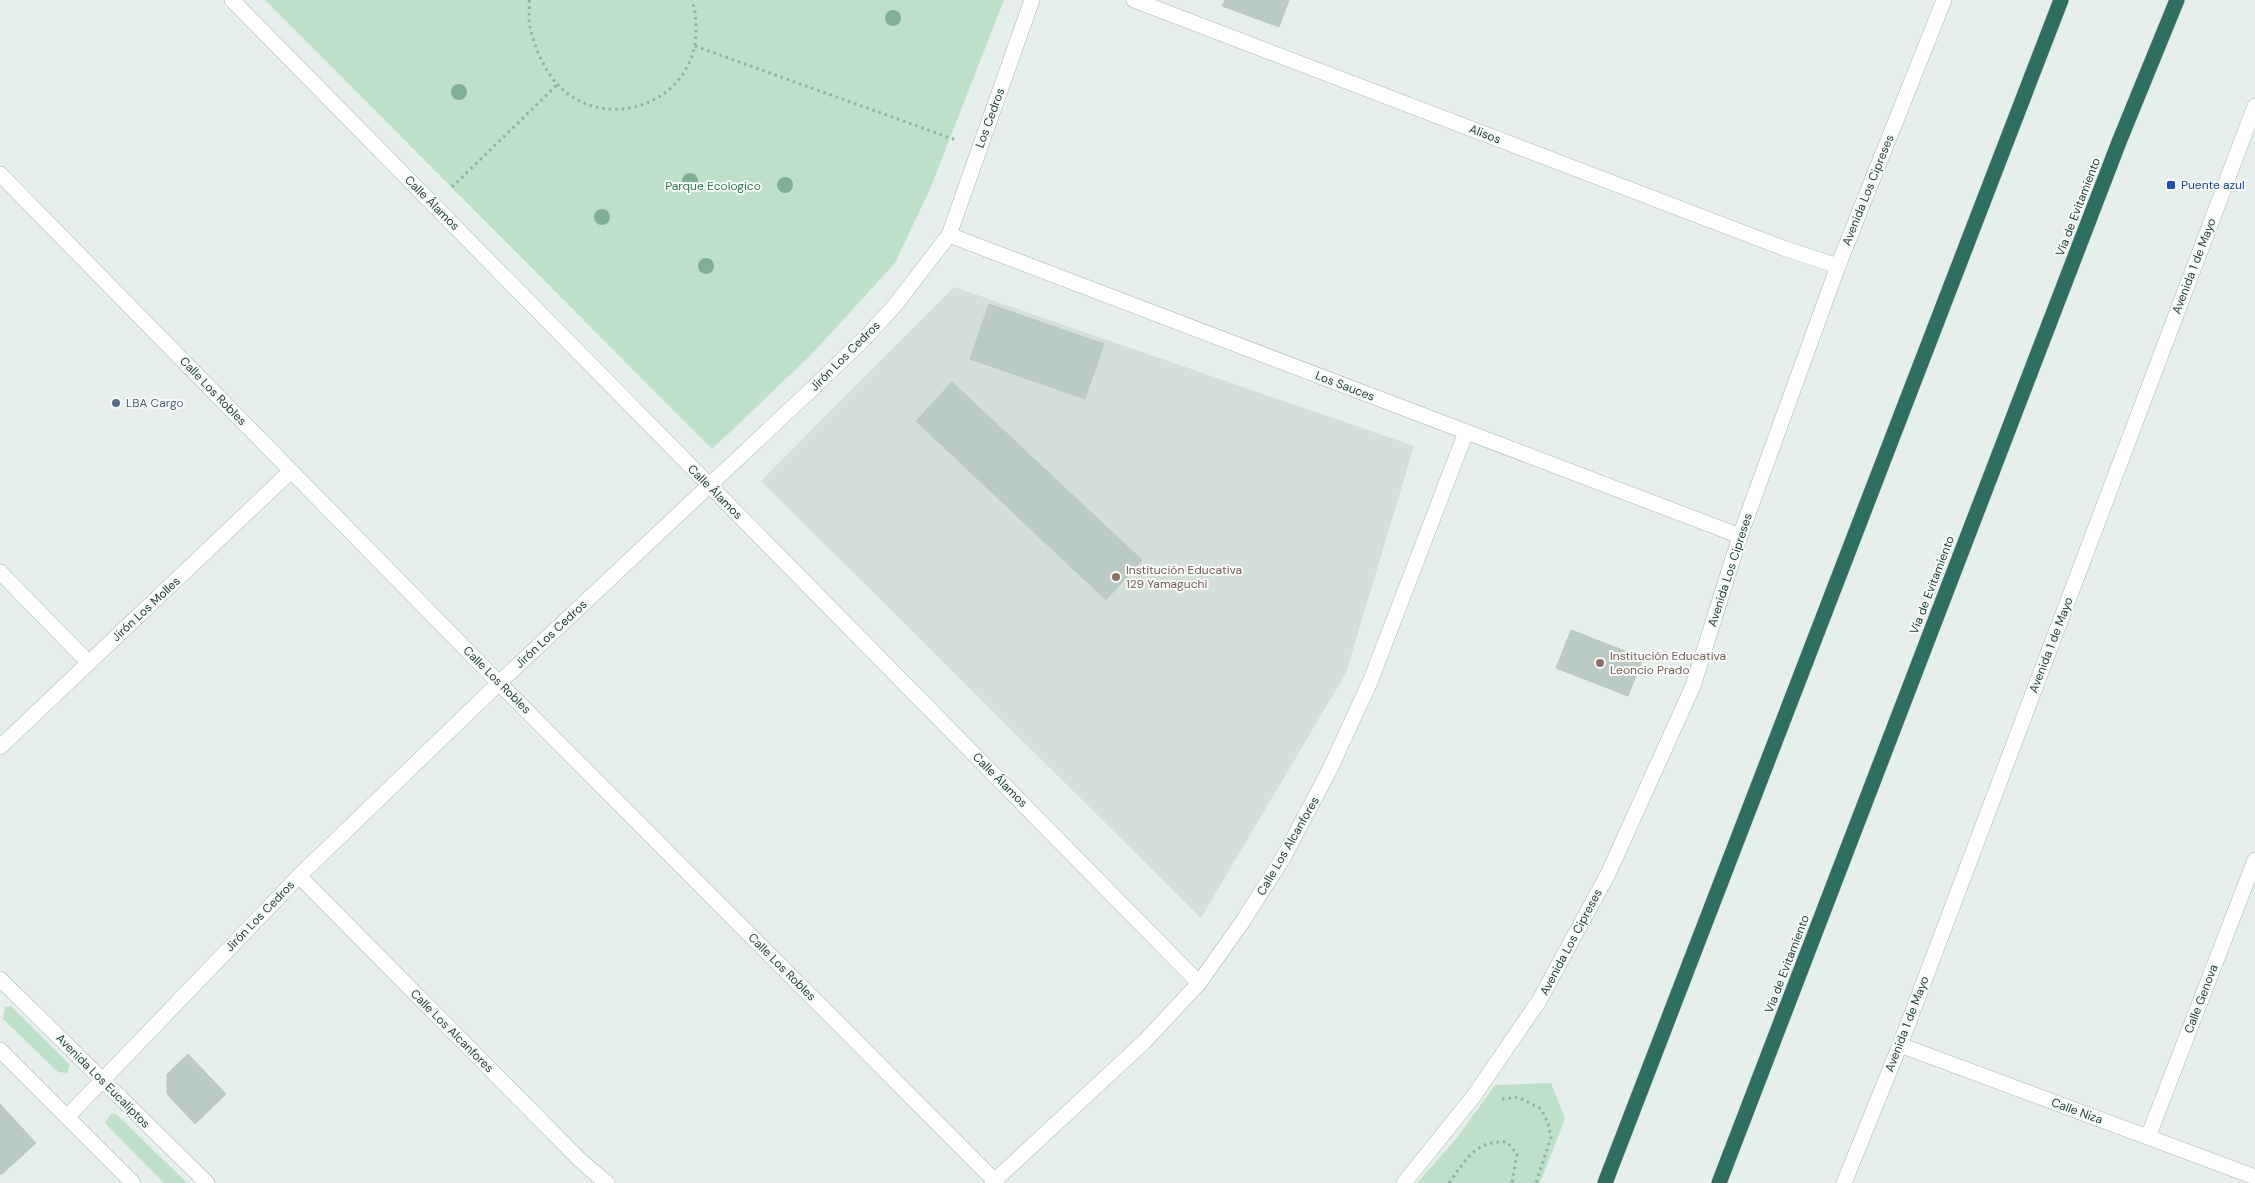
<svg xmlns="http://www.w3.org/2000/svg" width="2255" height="1183" font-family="'DM Sans',sans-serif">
<rect width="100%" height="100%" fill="#e6efeb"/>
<!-- built -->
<path fill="#d4dfda" d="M954 287 1414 446 1346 673 1201 918 761 481Z"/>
<!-- green -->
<path fill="#bfe0c8" d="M265 0H1004L930 189 895 263 811 355 712 449Z
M11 1006 70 1065 67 1073 58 1072 3 1019 5 1007Z
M1551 1083 1565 1119 1540 1183H1417L1456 1139 1495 1085Z
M115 1113 187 1183H164L105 1123 110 1115Z"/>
<!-- building -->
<path fill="#bbcac4" stroke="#b8c9c2" d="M1225 0H1289L1279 27 1222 6Z
M989 304 1104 344 1085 399 970 359Z
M952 382 1142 560 1106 600 916 421Z
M1571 630 1643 658 1628 696 1556 668Z
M188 1054 226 1094 195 1124 167 1094V1074Z
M0 1104 36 1143 1 1175 0 1173Z"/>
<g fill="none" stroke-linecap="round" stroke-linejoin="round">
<!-- minor casing -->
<g stroke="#a8b8b2" stroke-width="16">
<path id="minor" d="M232 0 1199 983
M1134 0 1786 249 1838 266
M0 174 499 683 997 1183
M949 235 1740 536
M0 572 89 663
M0 747 291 471
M299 876 582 1162 607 1183
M1900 1045 2255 1177
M67 1117 299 876 499 683 814 387 867 336 896 304 949 235 1032 0
M2148 1137 2255 860
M992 1183 1145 1041 1199 983 1243 921 1283 858 1329 771 1370 682 1466 432"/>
</g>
<!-- tertiary casing -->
<g stroke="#a8b8b2" stroke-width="16">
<path id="tertiary" d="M0 979 207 1183
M0 1050 133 1183
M1404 1183 1473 1097 1539 1001 1608 874 1693 686 1740 536 1838 266 1944 0
M1844 1183 1900 1045 2255 106"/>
</g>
<!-- motorway casing -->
<g stroke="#c2cac8" stroke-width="16">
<path id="motorway" d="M1605 1183 2061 0
M1719 1183 2119 142 2177 0"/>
</g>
<!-- path -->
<path stroke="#86b3a5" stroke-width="3" stroke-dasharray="2.5 4" stroke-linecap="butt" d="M529 0C530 9 528 18 530 27 534 46 544 70 558 85 606 135 693 103 696 34 696 21 696 12 692 0
M695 46 956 140
M452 187 557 85
M1502 1099 1518 1097 1541 1109 1548 1123 1551 1137 1536 1183
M1449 1183C1466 1160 1475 1140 1507 1142L1517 1154 1512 1183"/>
<!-- minor -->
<use href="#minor" stroke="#fff" stroke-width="15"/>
<!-- tertiary -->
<use href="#tertiary" stroke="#fff" stroke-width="15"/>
<!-- motorway -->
<use href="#motorway" stroke="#2f6f62" stroke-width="15"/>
</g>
<!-- trees -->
<g fill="#80af93">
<circle cx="893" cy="18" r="8"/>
<circle cx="459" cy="92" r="8"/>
<circle cx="690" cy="181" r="8"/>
<circle cx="785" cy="185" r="8"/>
<circle cx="602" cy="217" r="8"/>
<circle cx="706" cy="266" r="8"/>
</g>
<!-- markers -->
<rect fill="#1a4fb4" stroke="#f7fbf9" stroke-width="2" x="2166" y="180" width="10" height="10" rx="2.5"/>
<circle fill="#5c6f8a" stroke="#f7fbf9" stroke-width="2" cx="116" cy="403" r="5"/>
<g fill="#8d6e63" stroke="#f7fbf9" stroke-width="2">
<circle cx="1116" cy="577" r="5"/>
<circle cx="1600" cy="663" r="5"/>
</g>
<g text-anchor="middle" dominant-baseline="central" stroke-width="4" stroke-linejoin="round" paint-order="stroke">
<!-- street labels -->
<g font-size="12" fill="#24423a" stroke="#f7fbf9">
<text transform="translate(990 118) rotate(-70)">Los Cedros</text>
<text transform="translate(1485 134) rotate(21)">Alisos</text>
<text transform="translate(1868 190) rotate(-68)">Avenida Los Cipreses</text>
<text transform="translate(432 203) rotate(45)">Calle Álamos</text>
<text transform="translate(2078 207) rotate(-69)">Vía de Evitamiento</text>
<text transform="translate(2194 266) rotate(-69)">Avenida 1 de Mayo</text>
<text transform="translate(845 356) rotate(-45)">Jirón Los Cedros</text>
<text transform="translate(1345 386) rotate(21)">Los Sauces</text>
<text transform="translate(213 391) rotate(46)">Calle Los Robles</text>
<text transform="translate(715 492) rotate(45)">Calle Álamos</text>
<text transform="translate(1730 570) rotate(-72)">Avenida Los Cipreses</text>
<text transform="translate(1932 585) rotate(-69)">Vía de Evitamiento</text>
<text transform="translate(146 609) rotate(-43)">Jirón Los Molles</text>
<text transform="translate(551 634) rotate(-43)">Jirón Los Cedros</text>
<text transform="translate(2051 645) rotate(-69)">Avenida 1 de Mayo</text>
<text transform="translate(497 680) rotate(45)">Calle Los Robles</text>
<text transform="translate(1000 780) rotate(45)">Calle Álamos</text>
<text transform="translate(1288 846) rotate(-60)">Calle Los Alcanfores</text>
<text transform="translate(260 916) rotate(-46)">Jirón Los Cedros</text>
<text transform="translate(1571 942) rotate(-62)">Avenida Los Cipreses</text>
<text transform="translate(1787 964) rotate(-69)">Vía de Evitamiento</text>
<text transform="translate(782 967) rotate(45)">Calle Los Robles</text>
<text transform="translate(2201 999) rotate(-69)">Calle Genova</text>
<text transform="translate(1907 1024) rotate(-69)">Avenida 1 de Mayo</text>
<text transform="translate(452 1031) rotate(45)">Calle Los Alcanfores</text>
<text transform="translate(103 1081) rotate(45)">Avenida Los Eucaliptos</text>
<text transform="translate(2077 1111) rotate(20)">Calle Niza</text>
</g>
<!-- transit labels -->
<g font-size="12" fill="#164399" stroke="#f7fbf9" text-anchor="start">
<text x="2181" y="185">Puente azul</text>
</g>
<!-- park labels -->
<g font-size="12" fill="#2d7a4b" stroke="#f7fbf9">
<text x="713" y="186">Parque Ecologico</text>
</g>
<!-- service labels -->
<g font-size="12" fill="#4e5e75" stroke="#f7fbf9" text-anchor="start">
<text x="126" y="403">LBA Cargo</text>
</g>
<!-- education labels -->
<g font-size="12" fill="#785e54" stroke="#f7fbf9" text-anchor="start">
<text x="1126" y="570">Institución Educativa<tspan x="1126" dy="14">129 Yamaguchi</tspan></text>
<text x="1610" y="656">Institución Educativa<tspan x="1610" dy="14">Leoncio Prado</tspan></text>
</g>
</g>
</svg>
